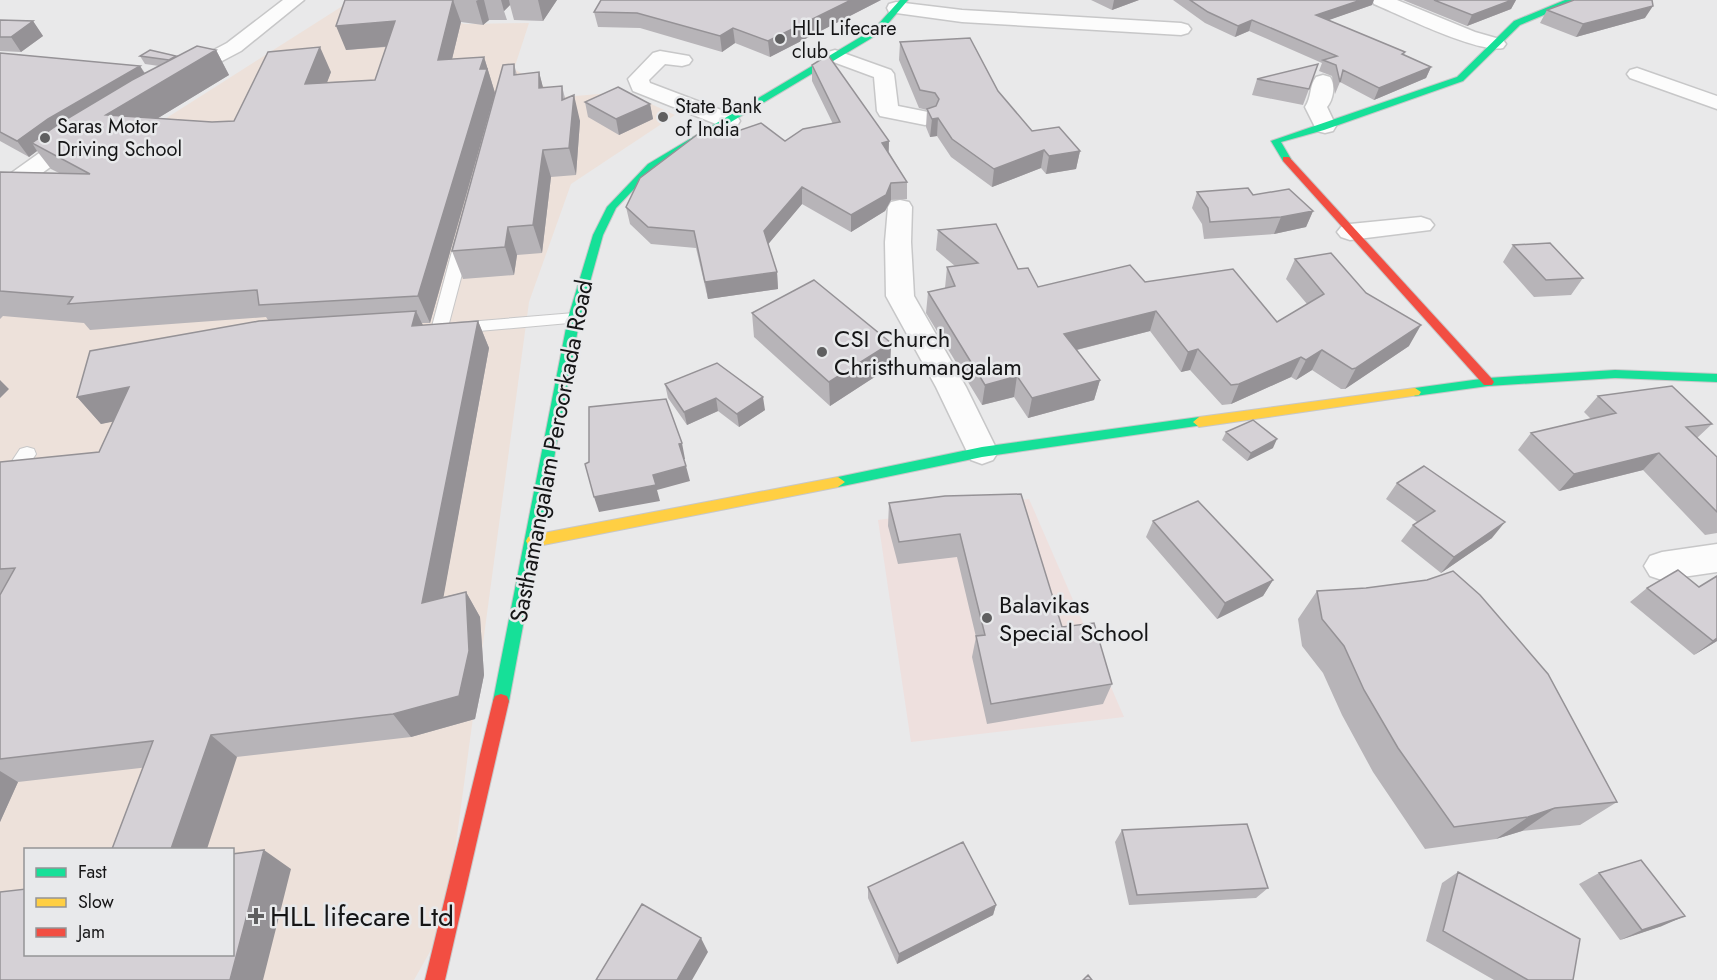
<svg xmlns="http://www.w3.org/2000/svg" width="1717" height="980" font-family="Jost,sans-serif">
<rect width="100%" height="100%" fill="#e9e9ea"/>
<!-- industrial -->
<path fill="#ede1da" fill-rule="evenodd" d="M352 0 465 24 529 23 514 69 562 97 625 92 675 115 571 184 529 302 445 925 414 980H0V224ZM26 850H232V954H26Z"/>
<!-- education -->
<path fill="#eee0de" d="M1029 499 1124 717 911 742 878 520Z"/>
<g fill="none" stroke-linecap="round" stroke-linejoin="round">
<!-- lane casing -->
<g stroke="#c7c7c8" stroke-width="2">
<path id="lane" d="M463 235 471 240 448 327 456 323 574 313 580 314 582 318 580 322 456 333 450 332 448 328 445 334H433L431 330 455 240Z
M27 447 34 449 36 454 7 499 0 502V479L20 449Z"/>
</g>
<!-- street casing -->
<g stroke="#c7c7c8" stroke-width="3">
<path id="street" d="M283 0H304L241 51 186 80 179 82 172 80 169 76 172 72 227 43Z
M1372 0H1397L1475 32 1503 40 1506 44 1503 48C1479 54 1400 15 1374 4Z
M896 2 962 10 1181 23 1188 25 1191 29 1188 33 1181 35 962 22 889 12 887 8 889 4Z
M835 50 891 70 894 74 898 106 933 113 936 118 933 123 925 125 880 116 877 111 874 77 828 60 825 56 828 52Z
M660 51 689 56 692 60 689 64 682 66 665 64 649 80 650 83 737 116 740 121 737 126 729 128 721 126 633 91 628 79 653 53Z
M1637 68 1717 96V109L1630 78 1627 74 1630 70Z
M1323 75 1330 77C1336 85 1333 100 1327 107L1336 126 1333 131 1325 133 1317 131 1305 107C1312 97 1309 86 1316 77Z
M81 127 89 129 92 134 89 139 9 197 0 199V181L73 129Z
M900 200 909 202 912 207 911 242 914 296 966 387 998 452 993 460 982 464 971 460 936 387 886 296 885 242 888 207 891 202Z
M1421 217 1430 220 1434 225 1430 230 1350 240 1341 237 1337 232 1341 227 1350 224Z
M1717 544V572L1662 580 1650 576 1644 566 1650 556 1662 552Z"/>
</g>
<!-- fast casing -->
<g stroke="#c7c7c8" stroke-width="2">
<path id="fast" d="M900 0H908L880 33 654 168 616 208 603 235 580 318 509 701 507 706 501 708 495 706 493 701 568 318 593 235 607 207 648 164 874 29Z
M1565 0H1587L1570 4 1520 25 1463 81 1324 130 1281 142 1291 159 1289 161H1283L1271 141 1457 77 1514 21Z
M1615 370 1717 374V382L1615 378 1488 386 1415 396 1409 392 1415 388 1488 378Z
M1199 417 1203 419 1205 422 1203 425 982 457 838 487 831 482 838 477 982 447Z"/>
</g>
<!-- slow casing -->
<g stroke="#c7c7c8" stroke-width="2">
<path id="slow" d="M1415 388 1421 392 1419 395 1199 427 1193 422 1199 417Z
M838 477 845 482 838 487 533 547 528 545 526 541 528 537 533 535Z"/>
</g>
<!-- jam casing -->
<g stroke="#c7c7c8" stroke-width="2">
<path id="jam" d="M1283 157H1289L1492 379 1494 382 1492 385H1484L1283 161Z
M501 694 507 696 509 701 445 980H425L493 701 495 696Z"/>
</g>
<!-- lane -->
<use href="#lane" fill="#fcfcfc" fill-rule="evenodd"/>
<!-- street -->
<use href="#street" fill="#fcfcfc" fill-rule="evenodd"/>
<!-- fast -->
<use href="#fast" fill="#16e098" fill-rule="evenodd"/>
<!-- slow -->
<use href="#slow" fill="#ffcf43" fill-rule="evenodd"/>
<!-- jam -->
<use href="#jam" fill="#f24e42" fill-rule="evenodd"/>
</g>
<!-- wall -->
<path fill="#b7b4b8" d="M329 0H557L543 21 514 20 510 5 504 11 507 20H489L483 25 461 22 452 59 484 57 495 93 430 323H422L423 325 478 321 489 348 443 597 466 592 480 617 484 675 475 719 411 737 18 782 0 822V462L99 452 113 421 101 424 77 397 268 320 266 317 90 330 84 323 3 316 0 319V172L59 173 51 169 37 151 29 157 0 141V53L140 66 145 73 159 66 145 64 140 56H176L216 50 229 75 158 118 212 122 234 121 331 72 327 82 375 80 386 47 346 50 345 0Z
M881 0 770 57 735 43 722 52 640 28 598 27 594 12Z
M1091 0H1139L1112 10Z
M1173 0H1300L1372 5 1328 20 1405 52 1404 55 1431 67 1426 78 1374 100 1340 82 1335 94 1332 76 1319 71 1322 63 1249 31 1235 37 1205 23Z
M1403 0H1516L1511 9 1467 26Z
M1547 10 1645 18 1576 37 1540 23Z
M0 20 33 21 43 36 21 52 0 51Z
M900 42 998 91 1032 131 1080 151 1076 169 1046 174 1041 168 992 187 951 157 937 136 930 137 926 127 927 110 919 108 899 60Z
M514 64 517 75 539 72 543 88 562 86 565 98 580 121 576 175 551 177 542 253 517 255 514 275 463 279 452 251Z
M812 65 889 141V152L907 182V199L891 200 885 211 851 232 802 204 768 244 777 272 778 289 708 299 696 248 651 244 630 224 626 207 729 134 785 141 833 124 812 81Z
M1257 79 1309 89 1303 105 1252 95Z
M585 102 650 104 653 119 619 135 588 117Z
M1197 192 1253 195 1313 211 1306 227 1274 234 1204 239 1202 224 1192 208Z
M938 230 1018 269 1038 287 1145 282 1277 322 1307 304 1286 279 1295 259 1409 346 1345 389H1341L1312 370 1296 380 1291 377 1231 404 1222 405 1190 370 1181 372 1150 331 1077 350 1100 380 1094 400 1028 418 1014 397 982 405 926 313 928 292 945 288 947 267 955 266 936 250Z
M1513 245 1583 278 1571 295 1534 297 1503 262Z
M752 313 891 343 890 367 830 406 754 337Z
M665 384 765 410 739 427 718 411 687 425 668 398Z
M1598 396 1712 424 1697 438 1717 457V533L1705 535 1643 470 1559 491 1518 450 1531 433 1591 419 1584 412Z
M1226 432 1273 448 1247 461 1222 440Z
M1397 483 1492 538 1441 573 1401 541 1413 525 1417 522 1386 499Z
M945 496 1112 684 1103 704 987 724 972 657 976 637 957 557 898 564 888 526 889 503Z
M1153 521 1273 580 1263 596 1217 619 1146 537Z
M1717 576V641L1694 655 1630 602 1647 588 1699 587Z
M1317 591 1617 802 1580 825 1522 831 1496 839 1425 849 1373 772 1342 715 1323 673 1302 646 1298 619Z
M1122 830 1268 888 1256 898 1129 905 1115 842Z
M1458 872 1573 980H1494L1426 941 1442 883Z
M1599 873 1662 926 1620 940 1579 884Z
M868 887 996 905 993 915 897 964 868 898Z"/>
<!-- shaded-wall -->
<path fill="#959296" d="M453 0 461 22 446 84 438 60Z
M478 0H484L489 20 483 25 476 1Z
M501 0H509L510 5 504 11Z
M538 0H557L543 21Z
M851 0H881L770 57 768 41Z
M1114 0H1139L1112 10Z
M1361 0H1374L1372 5 1312 26 1316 15Z
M1512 0H1516L1511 9 1467 26 1472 15Z
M1653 6 1645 18 1576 37 1583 24Z
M1252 20 1249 31 1235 37 1238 26Z
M33 21 43 36 21 52 11 37Z
M395 21 404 45 346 50 336 26Z
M733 28 735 43 722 52 720 36Z
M320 47 331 72 317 109 305 84Z
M216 50 229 75 122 140 106 115Z
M484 57 495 93 430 323 418 296Z
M140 66 149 81 32 143 37 151 29 157 17 141 48 119Z
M1431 67 1426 78 1374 100 1379 88Z
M539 72 546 99 539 88Z
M574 95 580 121 576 175 569 148Z
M650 104 653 119 619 135 616 119Z
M938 118 937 136 930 137 932 119Z
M889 141 888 158 882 143Z
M543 150 551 177 542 253 533 225Z
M1044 150 1041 168 992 187 994 169Z
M1080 151 1076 169 1046 174 1049 156Z
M891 183V200L885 211 851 232V215Z
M802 187V204L765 248 764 231Z
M1313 211 1306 227 1274 234 1281 217Z
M508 227 517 255 514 275 505 247Z
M777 272 778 289 708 299 705 282Z
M416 311 429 338 412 326Z
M1156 311 1150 331 1060 354 1064 334Z
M478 321 489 348 438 627 422 603Z
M1421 325 1409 346 1345 389 1356 368Z
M891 343 890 367 830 406 829 382Z
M1198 349 1190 370 1181 372 1188 352Z
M1322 350 1312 370 1296 380 1306 360Z
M1301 357 1291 377 1231 404 1239 384Z
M1017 376 1014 397 982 405 985 385Z
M0 380 9 389 0 398Z
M1100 380 1094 400 1028 418 1032 398Z
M129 387 152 414 101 424 77 397Z
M763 397 765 410 739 427 737 414Z
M716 398 718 411 687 425 684 412Z
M1277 439 1273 448 1247 461 1251 453Z
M682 443 685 459H682L679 444Z
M1659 453 1643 470 1559 491 1574 474Z
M686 466 690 481 657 490 660 501 599 512 594 497 653 475Z
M1505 522 1492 538 1441 573 1454 557Z
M1273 580 1263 596 1217 619 1225 603Z
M466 592 480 617 484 675 475 719 411 737 393 714Z
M1717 638V641L1694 655 1713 641Z
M211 735 237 757 207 849H171Z
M0 771 18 782 0 822Z
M1555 808 1522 831 1496 839 1528 817Z
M264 850 291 869 263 980H230Z
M996 905 993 915 897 964 899 954Z
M1685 916 1662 926 1620 940 1642 930Z
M701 938 708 952 692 980H677Z"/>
<!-- building -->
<path fill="#d5d1d6" stroke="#959296" stroke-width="1.5" d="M345 0H453L438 60 484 57 480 69H487L418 296 259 305 257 290 68 304 73 297 0 291V172L90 174 32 143 60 123 132 80 197 46 216 50 106 115 212 122 234 121 268 52 320 47 305 84 375 80 395 21 336 26Z
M601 0H851L768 41 733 28 720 36 637 13 594 12Z
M1190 0H1361L1316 15 1405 52 1402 54 1431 67 1379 88 1343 70 1340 82 1336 65 1323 60 1337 56 1252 20 1238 26 1208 12Z
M1434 0H1512L1472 15Z
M1574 0H1652L1653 6 1583 24 1547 10Z
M0 20 33 21 11 37H0Z
M970 38 998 91 1032 131 1059 127 1080 151 1049 156 1044 150 994 169 952 139 938 118 932 119 927 109 936 106 939 99 935 93 920 90 900 42Z
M150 50 176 56 169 60 140 56Z
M0 53 140 66 48 119 17 141 0 132Z
M828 55 889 141 882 143 907 182 891 183 886 195 851 215 802 187 764 231 777 272 705 282 694 231 648 227 626 207 640 178 710 125 729 134 761 123 785 141 803 129 840 122 812 65Z
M514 64V75L539 72V88L562 86V100L574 95 569 148 543 150 533 225 508 227 505 247 452 251 503 65Z
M1318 64 1309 89 1257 79Z
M618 87 650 104 616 119 585 102Z
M1248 188 1253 195 1289 189 1313 211 1281 217 1210 222 1208 208 1197 192Z
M996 224 1018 269 1028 268 1038 287 1130 265 1145 282 1233 269 1277 322 1324 294 1295 259 1331 253 1366 293 1421 325 1356 368 1352 369 1322 350 1306 360 1301 357 1239 384 1231 385 1198 349 1188 352 1156 311 1064 334 1100 380 1032 398 1017 376 985 385 928 292 955 286 947 267 978 263 938 230Z
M1550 243 1583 278 1546 280 1513 245Z
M814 280 891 343 829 382 752 313Z
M416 311 412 326 478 321 422 603 466 592 469 651 459 696 393 714 211 735 171 849H112L153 741 0 759V595L15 568 0 569V462L99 452 129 387 77 397 90 351 259 321Z
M717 363 763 397 737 414 716 398 684 412 665 384Z
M1672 386 1712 424 1686 427 1717 457V512L1659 453 1574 474 1531 433 1616 413 1598 396Z
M666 399 682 443 679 444 686 466 653 475 656 485 594 497 585 464 589 462V407Z
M1253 420 1277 439 1251 453 1226 432Z
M1424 466 1505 522 1454 557 1413 525 1435 511 1397 483Z
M1021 494 1062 627 1094 623 1112 684 991 704 976 636 985 635 960 534 899 542 889 503 945 496Z
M1198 501 1273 580 1225 603 1153 521Z
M1678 570 1699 587 1717 576V638L1713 641 1647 588Z
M1453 571 1480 595 1548 674 1617 802 1555 808 1528 817 1454 827 1398 748 1364 690 1344 646 1322 619 1317 591 1366 588 1427 580Z
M1247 824 1268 888 1137 895 1122 830Z
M963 842 996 905 899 954 868 887Z
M264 850 230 980H0V892L26 889V954H232V854Z
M1641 860 1685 916 1642 930 1599 873Z
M1458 872 1580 939 1573 980H1528L1443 931Z
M642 904 701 938 677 980H596Z
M1088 975 1092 980H1083Z"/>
<!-- markers -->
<g fill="#5f5f60" stroke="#e8e9eb" stroke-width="2">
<circle cx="780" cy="39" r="6"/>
<circle cx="663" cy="117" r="6"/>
<circle cx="45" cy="138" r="6"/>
<circle cx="822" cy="352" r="6"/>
<circle cx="987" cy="618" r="6"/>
<path d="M253 907h6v6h6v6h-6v6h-6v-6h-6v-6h6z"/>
</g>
<g text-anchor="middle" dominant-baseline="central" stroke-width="5" stroke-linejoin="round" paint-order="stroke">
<!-- far-poi labels -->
<g font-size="20" fill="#151516" stroke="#e8e9eb" text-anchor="start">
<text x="792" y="28">HLL Lifecare<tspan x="792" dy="23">club</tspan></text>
<text x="675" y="106">State Bank<tspan x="675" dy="23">of India</tspan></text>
<text x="57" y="126">Saras Motor<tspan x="57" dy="23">Driving School</tspan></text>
</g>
<!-- poi labels -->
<g font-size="24" fill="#151516" stroke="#e8e9eb" text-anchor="start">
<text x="834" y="338">CSI Church<tspan x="834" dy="28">Christhumangalam</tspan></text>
<text x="999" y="604">Balavikas<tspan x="999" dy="28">Special School</tspan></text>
</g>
<!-- street labels -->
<g font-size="24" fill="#151516" stroke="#e8e9eb">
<text transform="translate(551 451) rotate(-79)">Sasthamangalam Peroorkada Road</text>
</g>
<!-- near-poi labels -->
<g font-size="28" fill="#151516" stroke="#e8e9eb" text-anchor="start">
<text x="270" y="916">HLL lifecare Ltd</text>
</g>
</g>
<!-- legend -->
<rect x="24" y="848" width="210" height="108" fill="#e8e9eb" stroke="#949496" stroke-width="1.5"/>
<rect x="36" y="868" width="30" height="9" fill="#16e098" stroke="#949496" stroke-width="1.5"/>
<text x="78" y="878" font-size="18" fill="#151516">Fast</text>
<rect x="36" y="898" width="30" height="9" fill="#ffcf43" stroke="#949496" stroke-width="1.5"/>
<text x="78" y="908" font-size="18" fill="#151516">Slow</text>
<rect x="36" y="928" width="30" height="9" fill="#f24e42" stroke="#949496" stroke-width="1.5"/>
<text x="78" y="938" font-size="18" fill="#151516">Jam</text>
</svg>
